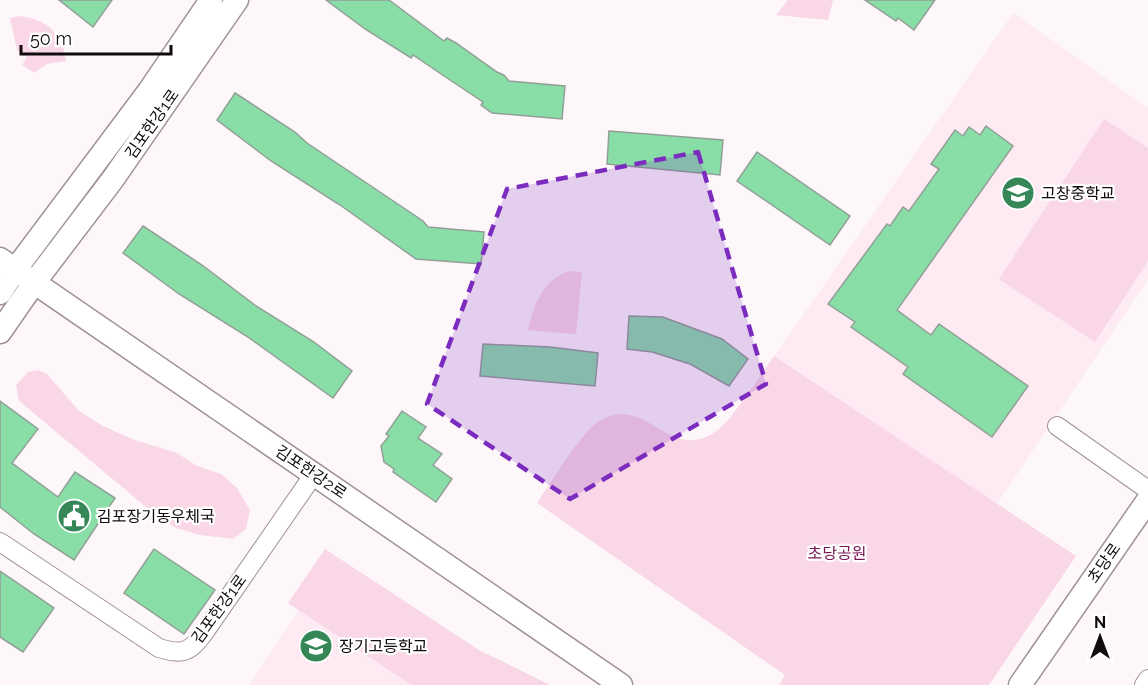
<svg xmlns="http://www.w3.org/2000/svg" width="1148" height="685" font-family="Raleway,'Noto Sans KR',sans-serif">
<rect width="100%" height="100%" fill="#fdf7fa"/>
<!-- built -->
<path fill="#feeaf3" d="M1013 13 1148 108V279L997 504 774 357Z
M301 607 415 685H249Z"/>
<!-- green -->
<path fill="#f9d7e7" d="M788 0H832L833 1 828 20 776 15Z
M20 16C46 19 63 34 66 61L47 64 34 73 22 65 27 57 17 50 10 18Z
M1104 119 1148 148V261L1095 342 999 279Z
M571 271 582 272 576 334 528 330C534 304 543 278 571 271Z
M774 356 1076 556 989 685H779L785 675 537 503C550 484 583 429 601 420 648 395 668 463 715 432 731 422 761 374 774 356Z
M38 370 47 374 79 411 103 426 132 439 177 453 197 466 221 474 237 488 250 510 246 529 233 539 200 535 176 528 152 512 19 401 16 385 28 372Z
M325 549 479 650 550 685H411L288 603Z"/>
<!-- building -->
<path fill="#89dea8" stroke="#929f96" stroke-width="1.5" d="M59 0H112L93 27Z
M326 0H389L444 41 447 38 456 43 497 72 504 75 509 81 565 86 562 119 492 113 481 105 483 102 453 82 413 55 411 58 365 29Z
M865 0H935L914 30 898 18 896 21Z
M235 93 295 132 307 143 423 221 428 227 484 232 481 264 416 259 340 205 271 161 217 120Z
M986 126 1013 146 897 310 931 335 939 324 1028 386 992 437 903 374 908 367 851 327 855 322 828 304 887 224 890 226 903 207 909 211 939 169 931 164 955 130 963 136 969 127 980 135Z
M609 131 723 140 720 175 607 164Z
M757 152 850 216 830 245 737 181Z
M143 226 202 265 256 306 314 342 352 371 333 398 248 337 179 294 123 253Z
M629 316 663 317 722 339 748 359 729 386 690 364 652 352 627 349Z
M483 344 550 347 598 353 595 386 480 376Z
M0 401 38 429 12 463 58 497 75 472 115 498 74 560 34 534 0 507Z
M402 411 426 427 418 438 442 454 433 465 452 479 436 502 393 472 394 469 384 462 381 446 389 436 386 434Z
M154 549 215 590 184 634 124 593Z
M0 571 54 608 23 652 0 637Z"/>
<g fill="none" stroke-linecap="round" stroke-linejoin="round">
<!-- minor casing -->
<g stroke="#a09198" stroke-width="20">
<path id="minor" d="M1057 426 1148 490
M0 542 159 648C183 655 189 653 204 633L314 474
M1144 685 1148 679"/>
</g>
<!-- tertiary casing -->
<g stroke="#a09198" stroke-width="25">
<path id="tertiary" d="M0 259 621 685
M0 293 15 270 149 91 211 0
M0 332 34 283 113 179 237 0
M1020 685 1148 500"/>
</g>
<!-- minor -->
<use href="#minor" stroke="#fff" stroke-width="18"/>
<!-- tertiary -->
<use href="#tertiary" stroke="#fff" stroke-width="22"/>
</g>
<!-- marked area -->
<path fill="#7b2cbf" fill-opacity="0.2" stroke="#7b2cbf" stroke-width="4.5" stroke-dasharray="12 8" stroke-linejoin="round" d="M698 152 766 384 570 499 427 404 507 189Z"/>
<!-- icons -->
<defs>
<g id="school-disc" transform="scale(1.725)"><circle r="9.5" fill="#358758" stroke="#fff"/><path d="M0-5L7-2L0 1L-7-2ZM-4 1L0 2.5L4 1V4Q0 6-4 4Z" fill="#fff"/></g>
<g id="civic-disc" transform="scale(1.725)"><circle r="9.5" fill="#358758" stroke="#fff"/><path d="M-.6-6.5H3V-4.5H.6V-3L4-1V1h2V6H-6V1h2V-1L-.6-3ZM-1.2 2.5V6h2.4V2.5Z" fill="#fff"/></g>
</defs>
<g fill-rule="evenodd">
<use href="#school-disc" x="1018" y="193"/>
<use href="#civic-disc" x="74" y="516"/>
<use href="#school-disc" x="316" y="646"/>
</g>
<g text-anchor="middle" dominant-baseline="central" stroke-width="4.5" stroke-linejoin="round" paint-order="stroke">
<!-- street labels -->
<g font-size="16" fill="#110b0e" stroke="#fff">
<text transform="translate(152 124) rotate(-55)">김포한강1로</text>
<text transform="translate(311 472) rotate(34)">김포한강2로</text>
<text transform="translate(1104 563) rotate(-55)">초당로</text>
<text transform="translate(219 609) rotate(-54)">김포한강1로</text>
</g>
<!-- poi labels -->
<g font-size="16" fill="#110b0e" stroke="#fff" text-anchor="start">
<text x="1041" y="193">고창중학교</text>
<text x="97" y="516">김포장기동우체국</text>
<text x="339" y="646">장기고등학교</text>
</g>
<!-- park labels -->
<g font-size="16" fill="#771652" stroke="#fff">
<text x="837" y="553">초당공원</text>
</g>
</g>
<!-- north arrow -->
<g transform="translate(1100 637)" stroke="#ffffff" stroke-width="4.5" paint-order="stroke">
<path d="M0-4.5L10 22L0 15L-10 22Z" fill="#110b0e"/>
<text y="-9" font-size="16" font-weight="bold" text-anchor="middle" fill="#110b0e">N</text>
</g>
<!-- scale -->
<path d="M21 45v9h150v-9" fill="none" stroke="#110b0e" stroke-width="3"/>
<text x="30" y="45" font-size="18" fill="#110b0e" stroke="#ffffff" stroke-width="4.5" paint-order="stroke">50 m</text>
</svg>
